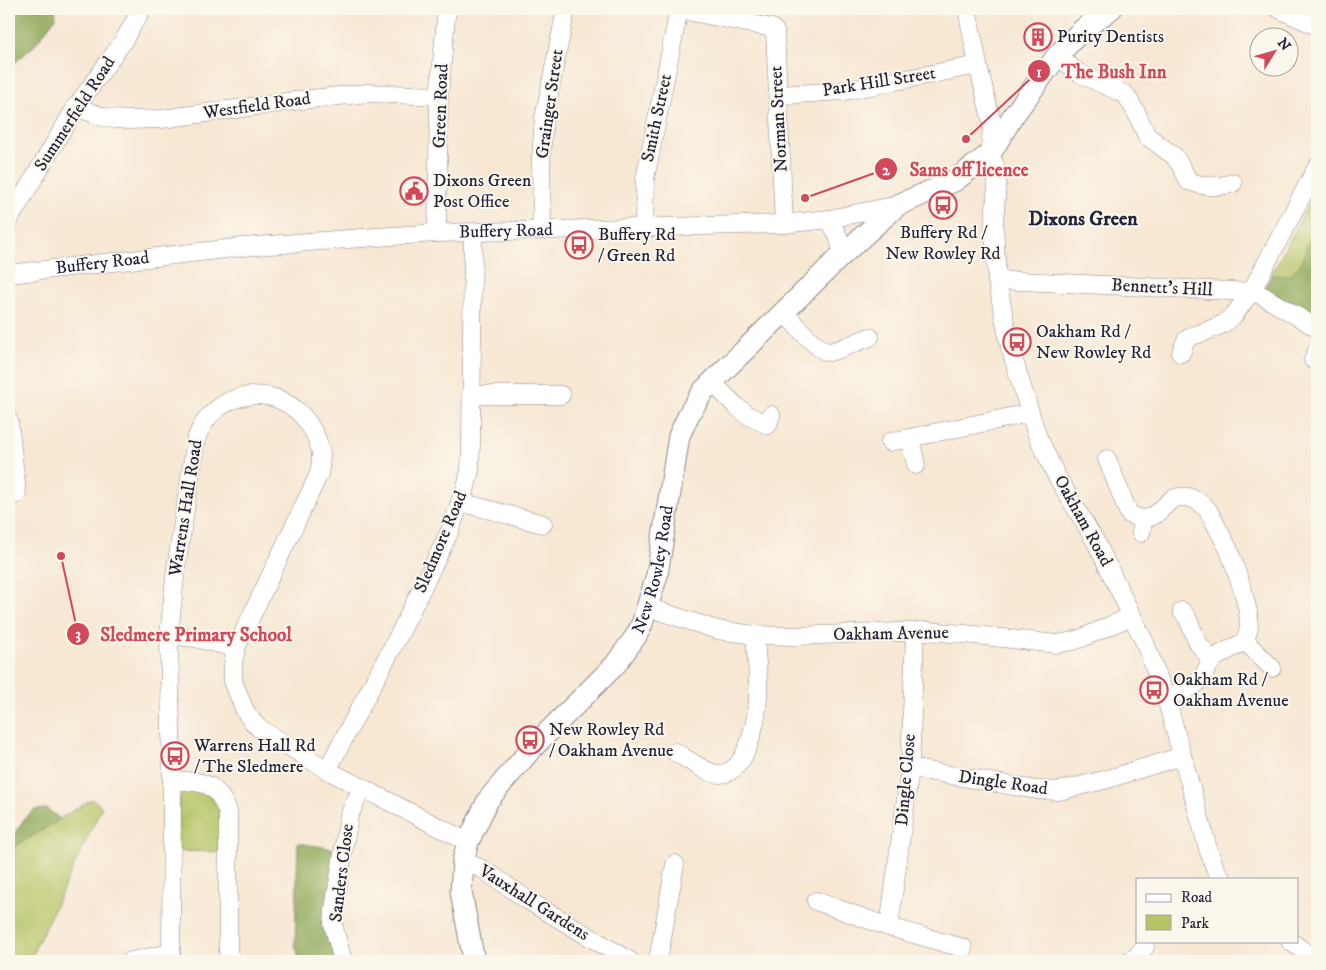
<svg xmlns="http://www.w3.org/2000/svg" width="1326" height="970" font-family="'IM FELL DW Pica',serif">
<rect width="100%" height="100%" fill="#fbf7ec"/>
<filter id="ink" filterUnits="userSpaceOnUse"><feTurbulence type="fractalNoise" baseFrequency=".02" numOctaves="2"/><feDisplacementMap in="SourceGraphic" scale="10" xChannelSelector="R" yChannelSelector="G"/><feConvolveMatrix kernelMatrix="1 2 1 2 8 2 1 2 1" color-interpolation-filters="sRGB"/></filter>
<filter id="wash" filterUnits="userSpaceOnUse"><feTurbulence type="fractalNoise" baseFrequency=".0096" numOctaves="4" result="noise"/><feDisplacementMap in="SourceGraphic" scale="20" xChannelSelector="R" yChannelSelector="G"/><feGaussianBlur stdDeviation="1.12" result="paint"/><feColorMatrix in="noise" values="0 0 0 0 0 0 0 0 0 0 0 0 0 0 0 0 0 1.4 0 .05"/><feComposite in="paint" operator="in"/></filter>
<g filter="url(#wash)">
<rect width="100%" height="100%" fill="#f7e7d3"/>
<!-- green -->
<path fill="#b7c466" stroke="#6c7350" d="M712 9H775L767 20Z
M1317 188V320L1264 289Z
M186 788 205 792 212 797 222 819 221 852 178 851 179 800Z
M92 799 102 807 29 961H9V850Z"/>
<!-- forest -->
<path fill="#91aa5b" stroke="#5a664b" d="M9 9H55L56 17 34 46 11 66 9 73Z
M1317 228V320L1264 289 1271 276 1290 275 1300 265 1310 239Z
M47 809 60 819 9 850V838L15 833 24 819 34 810Z
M298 843 336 849 338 961H300L295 944Z"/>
</g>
<g filter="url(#ink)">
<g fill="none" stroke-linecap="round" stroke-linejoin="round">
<!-- minor casing -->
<g stroke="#8c8487" stroke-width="19">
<g id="minor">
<path d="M677 9 772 28 775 31 784 224"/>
<path d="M967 9 978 65 992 123 990 154 997 170V184L994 223 997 280 1010 348 1037 435 1056 475 1097 544 1145 643 1166 698 1209 852 1216 870 1222 879"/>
<path d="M1279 9 1317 26"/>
<path d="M1057 56 1079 73 1126 95 1137 114 1147 136 1174 156 1181 166 1188 181C1206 187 1215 188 1233 183"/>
<path d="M779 95 845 91 978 65"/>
<path d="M76 107 103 117 115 119 129 120 162 119 301 100 368 93 439 96"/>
<path d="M829 219 838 236 843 254"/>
<path d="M9 220 76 107 122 43 142 9"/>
<path d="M644 228 645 179 679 9"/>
<path d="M542 230 541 158 544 118 566 9"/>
<path d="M437 233 439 96 446 17 448 9"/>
<path id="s1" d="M9 274 243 247 362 238 437 233 784 224 829 219 898 205"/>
<path d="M997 280 1251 292 1261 295 1317 328"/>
<path d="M784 312C792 321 817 350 828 352 835 352 861 340 870 337"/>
<path d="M1181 353 1186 340 1192 336 1202 333 1223 324 1234 315 1251 292 1317 167"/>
<path d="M1313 360 1317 350"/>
<path d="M712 382 737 407 749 416 768 425 771 415"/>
<path d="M471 395H561"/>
<path d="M9 421 17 494"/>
<path d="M910 438 916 465"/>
<path d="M890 442 1030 413"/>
<path d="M1107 459 1129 514 1143 520 1141 533"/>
<path d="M460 502 543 524"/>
<path d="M1143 520 1155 515 1172 499 1179 497H1189L1199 502 1208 510 1229 550 1243 591 1248 612 1249 628 1245 641C1235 648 1223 651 1214 659 1208 664 1206 672 1201 679 1193 688 1177 693 1166 698"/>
<path d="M647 607 717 630 755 635 795 636 926 631 965 634 1057 644 1073 641 1082 638 1132 616"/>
<path d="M1182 611 1187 617 1198 643 1211 660"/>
<path d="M169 635 195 638 236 648"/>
<path d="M1245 641 1272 668"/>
<path d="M675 752C686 758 708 775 720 774 748 773 757 718 758 697 759 677 756 656 755 635"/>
<path d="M910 768 1037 790 1059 791 1108 779 1182 756"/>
<path d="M327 770 400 633 449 533 466 487 470 470 471 443 473 233"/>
<path d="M172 780C202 782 216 780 228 812V951L231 961"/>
<path d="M463 861 484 870 529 901 630 961"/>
<path d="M816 901 889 927 963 948"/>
<path d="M889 927 910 768 915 633"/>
<path d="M1290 941 1317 961"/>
<path d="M131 961 171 953"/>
<path d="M171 961 172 780 169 635 176 568 196 439C214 387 282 380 310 426 316 435 320 445 321 455 321 461 320 468 319 474L236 648 233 664V681L245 711 252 721 259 728 327 770 468 842"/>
<path d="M343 961 333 924 334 909 349 816 362 787"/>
<path d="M658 961 675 864"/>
<path d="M1129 961 1136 957 1145 947"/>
</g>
</g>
<!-- major casing -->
<g stroke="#8c8487" stroke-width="23">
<g id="major">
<path id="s2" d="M474 961 461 892 463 861 468 842 488 800 498 788 533 747 615 665 636 636 642 624 657 575 679 436 690 412 704 390 843 254 898 205 954 181 990 154 1013 116 1057 56 1082 30 1111 9"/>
</g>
</g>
<!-- minor -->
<use href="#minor" stroke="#fff" stroke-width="18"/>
<!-- major -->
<use href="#major" stroke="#fff" stroke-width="21"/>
</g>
</g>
<!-- icons -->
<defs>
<g id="building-ring" transform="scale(1.4375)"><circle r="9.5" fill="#fbf7ec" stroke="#d1495b" stroke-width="1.5"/><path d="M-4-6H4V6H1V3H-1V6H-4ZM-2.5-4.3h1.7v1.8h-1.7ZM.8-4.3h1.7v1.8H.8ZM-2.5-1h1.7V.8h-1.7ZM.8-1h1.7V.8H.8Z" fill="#d1495b"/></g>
<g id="civic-ring" transform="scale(1.4375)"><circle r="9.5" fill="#fbf7ec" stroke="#d1495b" stroke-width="1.5"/><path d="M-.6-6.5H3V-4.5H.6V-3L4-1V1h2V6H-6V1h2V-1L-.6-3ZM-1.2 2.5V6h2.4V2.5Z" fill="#d1495b"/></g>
<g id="bus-ring" transform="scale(1.4375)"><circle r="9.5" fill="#fbf7ec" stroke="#d1495b" stroke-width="1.5"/><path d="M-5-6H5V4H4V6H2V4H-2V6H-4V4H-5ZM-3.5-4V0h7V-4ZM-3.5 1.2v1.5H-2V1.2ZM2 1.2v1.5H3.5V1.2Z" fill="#d1495b"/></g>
</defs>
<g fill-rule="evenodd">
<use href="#building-ring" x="1038" y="37"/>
<use href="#civic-ring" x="414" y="191"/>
<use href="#bus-ring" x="943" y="205"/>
<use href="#bus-ring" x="579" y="245"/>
<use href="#bus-ring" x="1017" y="342"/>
<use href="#bus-ring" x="1154" y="690"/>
<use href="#bus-ring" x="530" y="740"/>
<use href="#bus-ring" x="175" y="756"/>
</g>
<g text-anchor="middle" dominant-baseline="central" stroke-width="4" stroke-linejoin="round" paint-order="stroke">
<!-- poi labels -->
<g font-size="18" fill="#22223b" stroke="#fbf7ec" text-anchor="start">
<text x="1057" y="37">Purity Dentists</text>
<text x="433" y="181">Dixons Green<tspan x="433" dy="21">Post Office</tspan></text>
<text x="943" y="233" text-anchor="middle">Buffery Rd /<tspan x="943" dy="21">New Rowley Rd</tspan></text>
<text x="598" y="235">Buffery Rd<tspan x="598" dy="21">/ Green Rd</tspan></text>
<text x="1036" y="332">Oakham Rd /<tspan x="1036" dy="21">New Rowley Rd</tspan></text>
<text x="1173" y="680">Oakham Rd /<tspan x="1173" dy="21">Oakham Avenue</tspan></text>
<text x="549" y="730">New Rowley Rd<tspan x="549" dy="21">/ Oakham Avenue</tspan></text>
<text x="194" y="746">Warrens Hall Rd<tspan x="194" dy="21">/ The Sledmere</tspan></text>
</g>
<!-- street labels -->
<g font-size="18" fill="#22223b" stroke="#fbf7ec">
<text transform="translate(879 82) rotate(-9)">Park Hill Street</text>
<text transform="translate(550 104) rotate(-82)">Grainger Street</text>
<text transform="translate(257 106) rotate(-8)">Westfield Road</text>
<text transform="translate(441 106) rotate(-88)">Green Road</text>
<text transform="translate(75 114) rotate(-57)">Summerfield Road</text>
<text transform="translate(657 118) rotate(-78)">Smith Street</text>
<text transform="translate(779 119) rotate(-93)">Norman Street</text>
<text stroke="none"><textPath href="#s1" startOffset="499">Buffery Road</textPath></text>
<text stroke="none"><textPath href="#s1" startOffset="94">Buffery Road</textPath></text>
<text transform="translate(1162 288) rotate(3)">Bennett's Hill</text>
<text transform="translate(186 508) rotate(-81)">Warrens Hall Road</text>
<text transform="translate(1083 521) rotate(61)">Oakham Road</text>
<text transform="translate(441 542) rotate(-67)">Sledmore Road</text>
<text stroke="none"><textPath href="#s2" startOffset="458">New Rowley Road</textPath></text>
<text transform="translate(891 634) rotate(-1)">Oakham Avenue</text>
<text transform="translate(906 780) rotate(-85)">Dingle Close</text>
<text transform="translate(1003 783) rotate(8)">Dingle Road</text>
<text transform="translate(342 873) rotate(-83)">Sanders Close</text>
<text transform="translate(534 903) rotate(32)">Vauxhall Gardens</text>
</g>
<!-- quarter labels -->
<g font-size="20" font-weight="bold" fill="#22223b" stroke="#fbf7ec">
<text x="1083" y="219">Dixons Green</text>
</g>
</g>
<!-- callouts -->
<path fill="none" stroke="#d1495b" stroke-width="2" d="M966 139L1039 71M805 198L886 169M61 556L78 634"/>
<g fill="#d1495b" stroke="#fbf7ec" stroke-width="2">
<circle cx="966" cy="139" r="5"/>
<circle cx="805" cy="198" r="5"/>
<circle cx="61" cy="556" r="5"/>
<circle cx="1039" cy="71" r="12"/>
<circle cx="886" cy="169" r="12"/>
<circle cx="78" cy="634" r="12"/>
</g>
<g font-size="15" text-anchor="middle" font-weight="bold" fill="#fff">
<text x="1039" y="77">1</text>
<text x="886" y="175">2</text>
<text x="78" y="639">3</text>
</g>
<g font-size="19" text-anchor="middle" font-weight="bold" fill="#d1495b" stroke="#fbf7ec" stroke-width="4" stroke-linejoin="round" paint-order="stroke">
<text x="1114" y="78">The Bush Inn</text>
<text x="969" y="176">Sams off licence</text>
<text x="196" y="641">Sledmere Primary School</text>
</g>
<!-- margin -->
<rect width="1326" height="970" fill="none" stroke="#fbf7ec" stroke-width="30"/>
<!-- legend -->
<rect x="1136" y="878" width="162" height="65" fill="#fbf7ec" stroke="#a4a2a5"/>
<rect x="1146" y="894" width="25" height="8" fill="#ffffff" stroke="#a4a2a5"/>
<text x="1181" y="902" font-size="15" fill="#22223b">Road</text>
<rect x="1146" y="915" width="25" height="15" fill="#b7c466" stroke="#a4a2a5"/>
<text x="1181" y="928" font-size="15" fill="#22223b">Park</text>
<!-- north arrow -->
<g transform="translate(1274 52) rotate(53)"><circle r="24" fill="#fbf7ec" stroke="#a4a2a5"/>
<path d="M0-4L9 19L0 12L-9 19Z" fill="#d1495b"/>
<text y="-8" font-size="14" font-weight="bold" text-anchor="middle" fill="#22223b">N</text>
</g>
</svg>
